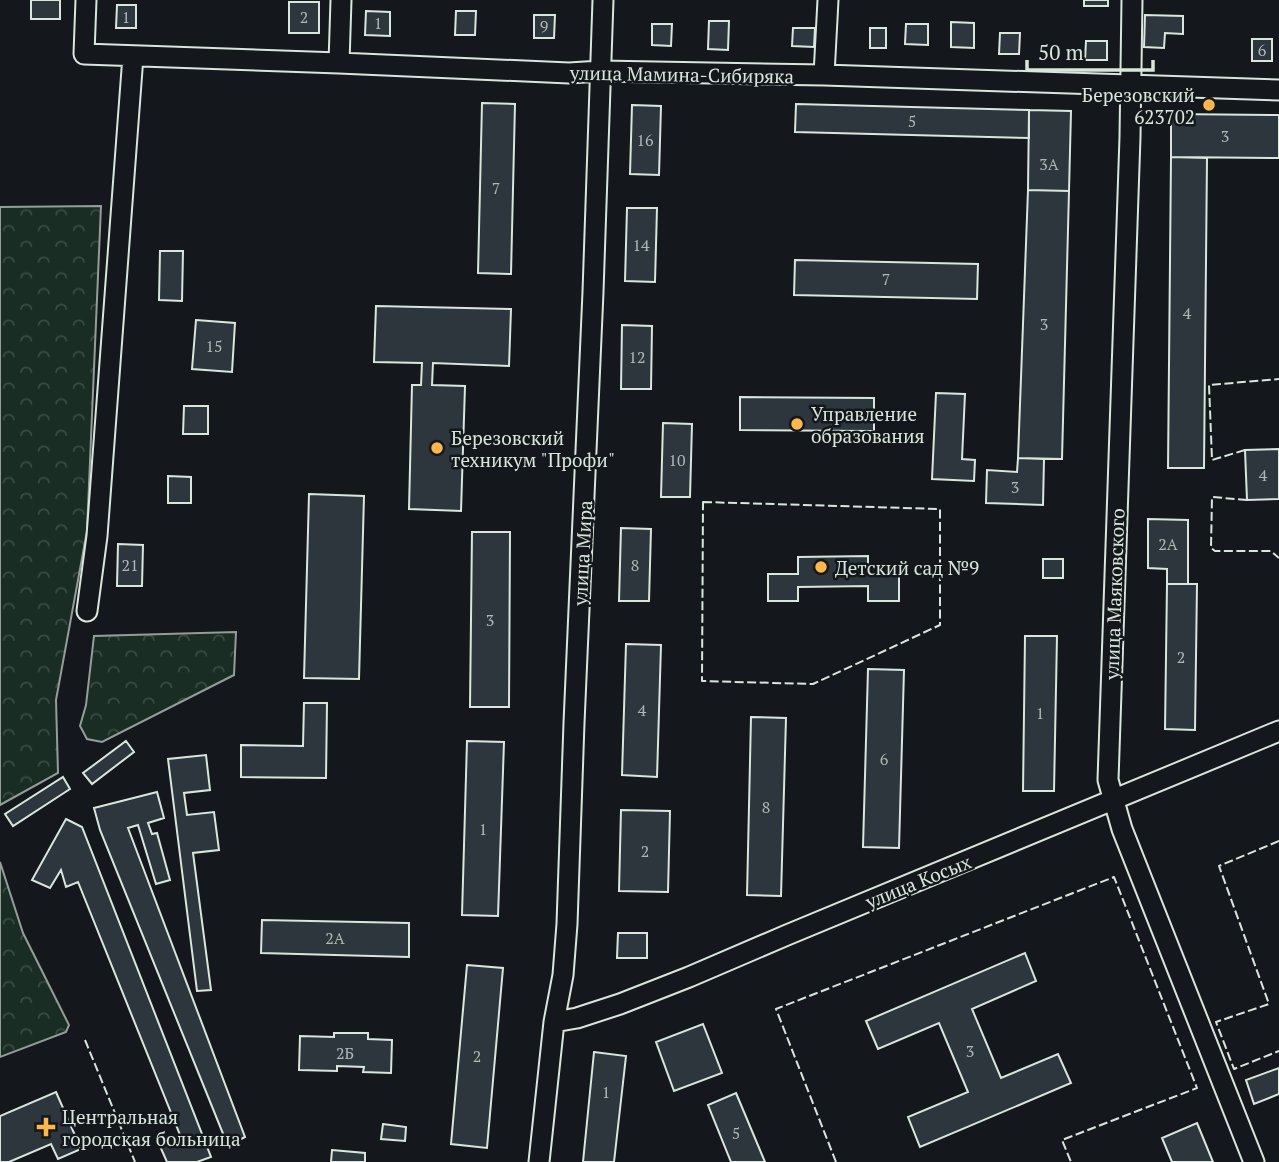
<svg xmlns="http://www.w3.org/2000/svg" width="1279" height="1162" font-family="'PT Serif',serif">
<defs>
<pattern id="forest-crowns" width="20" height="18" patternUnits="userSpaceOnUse" patternTransform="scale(1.75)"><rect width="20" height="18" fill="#1a2d24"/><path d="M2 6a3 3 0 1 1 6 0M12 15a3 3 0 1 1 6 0" fill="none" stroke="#3b4b43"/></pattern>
</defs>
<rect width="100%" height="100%" fill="#14181c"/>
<!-- forest -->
<path fill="url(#forest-crowns)" stroke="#939e99" stroke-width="2" d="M101 206 87 531 56 700 58 773 0 805V207Z
M236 632 234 675 102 742 87 739 80 726 86 705 94 636Z
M0 862 23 933 69 1025 66 1032 0 1057Z"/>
<!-- building -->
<path fill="#2c363c" stroke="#d8e6dc" stroke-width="2" d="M31 0H60V19H31Z
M1084 0H1108V6H1084Z
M289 2H319V33H289Z
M117 5H136V28H116Z
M366 11 390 12V36L365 35Z
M456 11H476L475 35H455Z
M534 15H555L554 38H534Z
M1145 15 1183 16V34L1165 33 1164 48 1144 47Z
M709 21H729L728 50 708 49Z
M951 22 974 23V48L951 47Z
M652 24H672L671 46 652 45Z
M906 24H928V45L905 44Z
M793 28H815L814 47 792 46Z
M870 28H886V48H870Z
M1000 33H1020L1019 54H999Z
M1252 39H1272V61H1252Z
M1086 41H1107V60H1085Z
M482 103 515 104 511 274 478 273Z
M796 104 1029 110V138L795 132Z
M632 105 661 106 659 175 630 174Z
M1029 110 1071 111 1069 191 1028 190Z
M1171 114 1279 115V158L1171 157Z
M1171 157 1207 158 1204 468H1168Z
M1028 190 1069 191 1062 459 1018 458Z
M627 208H657L655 282 625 281Z
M160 251H183L182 301 159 300Z
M795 260 978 264 977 299 794 295Z
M376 306 511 309 509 366 433 363 432 385 465 386 461 511 409 509 412 385H421L422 363 374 362Z
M196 320 235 323 232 372 192 369Z
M622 325 652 326 651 389H621Z
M936 393 965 394 962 459 975 460 974 481 932 479Z
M740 397 874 398V431L740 430Z
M184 406H208V434H183Z
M663 423 692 424 690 497H661Z
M1279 449V499L1247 500 1245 450Z
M1018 458 1044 459 1043 505 986 503 987 470 1017 472Z
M168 476 191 477V503H168Z
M309 494 364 496 359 679 304 678Z
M1148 519 1188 520V584H1167V569L1148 568Z
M621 528 651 529 649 601H619Z
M472 532H510L509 707H470Z
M118 544 143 545 142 586H117Z
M868 556V574H899V601H868V586L798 587V601H768V574H798V557Z
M1043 559H1063V578H1043Z
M1167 584H1197L1195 730 1165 729Z
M1025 636H1057L1054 791H1023Z
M626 644 661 645 657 777 622 775Z
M868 669 904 670 899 848 863 847Z
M304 703H327L326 778 241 777V745L303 746Z
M751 717 786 718 781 896 747 895Z
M126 741 134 752 92 784 83 773Z
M467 741 504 742 498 916 462 915Z
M206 755 210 790 184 793 187 815 214 812 219 850 193 853 211 990 197 991 168 759Z
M63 777 70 789 13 826 5 814Z
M157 792 164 818 148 823 152 834 157 833 170 880 156 884 138 825 128 828 245 1137 228 1146 100 830 94 808Z
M621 810 670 811 668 892 619 891Z
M66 819 82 827 211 1157 197 1162H167L159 1144 180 1135 78 882 66 887 61 870 50 888 32 880Z
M262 920 409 923V957L261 953Z
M618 933H647V958H617Z
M1025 953 1036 981 972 1009 1001 1078 1058 1054 1071 1083 920 1147 908 1117 968 1092 939 1023 878 1049 866 1021Z
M467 965 503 968 487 1148 451 1144Z
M703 1024 722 1073 674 1091 656 1042Z
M334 1033H368V1039L392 1040 391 1073 363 1072 364 1067 337 1066V1071L299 1070 300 1036 334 1037Z
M594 1052 626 1056 614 1162H583Z
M1279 1068V1094L1254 1104 1246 1080Z
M56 1092 81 1149 58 1159 51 1144 9 1162H0V1116Z
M736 1093 765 1162H731L708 1105Z
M1197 1123 1213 1162H1172L1162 1138Z
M383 1124 406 1127 405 1141 381 1139Z
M332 1150 365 1153V1162H331Z"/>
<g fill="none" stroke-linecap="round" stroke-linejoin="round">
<!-- minor casing -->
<g stroke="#d8e6dc" stroke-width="23">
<path id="minor" d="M86 0 84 54 339 63 569 73 601 71 824 75 1279 90
M1132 0 1130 137 1108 780 1122 829 1254 1162
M339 63 341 0
M824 75 828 0
M87 611 97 536 133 56
M554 1022 577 1018 620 1004 689 977 787 935 1279 731
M539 1162 554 1022 563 975 567 924 574 723 593 292 603 0"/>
</g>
<!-- minor -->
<use href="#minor" stroke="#14181c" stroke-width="19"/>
<!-- fence -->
<path stroke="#d8e6dc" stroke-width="2" stroke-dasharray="9 3.5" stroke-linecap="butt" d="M1245 450 1212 460 1209 385 1279 379
M1247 500 1212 497 1211 548 1215 551H1271L1279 558
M703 502 940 509V625L813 684 702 681Z
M1279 841 1219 866 1269 1004 1216 1022 1234 1069 1279 1051
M85 1040 135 1162
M836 1162 776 1009 1114 877 1197 1088 1062 1140 1071 1162"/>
</g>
<!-- markers -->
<g fill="#ffb74d" stroke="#14181c" stroke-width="2.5">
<circle cx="1209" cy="105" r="7"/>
<circle cx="797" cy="424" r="7"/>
<circle cx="437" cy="448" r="7"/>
<circle cx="821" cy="567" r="7"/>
<path d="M42.5 1116.5h7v7h7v7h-7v7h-7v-7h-7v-7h7z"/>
</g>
<g text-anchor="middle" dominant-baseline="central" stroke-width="5" stroke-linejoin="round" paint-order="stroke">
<!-- number labels -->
<g font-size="16" fill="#adbab4">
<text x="126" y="17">1</text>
<text x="304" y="17">2</text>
<text x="378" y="23">1</text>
<text x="544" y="26">9</text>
<text x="1262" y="50">6</text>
<text x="912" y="121">5</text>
<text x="1225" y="136">3</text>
<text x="645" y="140">16</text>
<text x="1049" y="164">3А</text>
<text x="496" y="188">7</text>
<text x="641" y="245">14</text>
<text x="886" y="279">7</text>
<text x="1187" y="313">4</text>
<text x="1044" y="324">3</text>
<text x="214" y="346">15</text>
<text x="637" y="357">12</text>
<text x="677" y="460">10</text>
<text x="1263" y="475">4</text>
<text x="1015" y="487">3</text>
<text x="1168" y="544">2А</text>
<text x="130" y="565">21</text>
<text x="635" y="565">8</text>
<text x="490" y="620">3</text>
<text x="1181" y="657">2</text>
<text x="642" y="710">4</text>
<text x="1040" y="713">1</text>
<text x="884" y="759">6</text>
<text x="766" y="807">8</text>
<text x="483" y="829">1</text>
<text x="645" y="851">2</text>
<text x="335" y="938">2А</text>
<text x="970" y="1051">3</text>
<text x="345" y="1053">2Б</text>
<text x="477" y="1056">2</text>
<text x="606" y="1092">1</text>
<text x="736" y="1133">5</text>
</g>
<!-- street labels -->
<g font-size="19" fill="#d8e6dc" stroke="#14181c">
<text transform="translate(682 74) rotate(1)">улица Мамина-Сибиряка</text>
<text transform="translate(582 553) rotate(-87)">улица Мира</text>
<text transform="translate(1114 594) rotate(-88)">улица Маяковского</text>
<text transform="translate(918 881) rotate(-22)">улица Косых</text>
</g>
<!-- poi labels -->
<g font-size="19" fill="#d8e6dc" stroke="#14181c" text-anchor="start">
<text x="1195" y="94" text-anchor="end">Березовский<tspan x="1195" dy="22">623702</tspan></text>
<text x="811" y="413">Управление<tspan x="811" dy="22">образования</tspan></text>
<text x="451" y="437">Березовский<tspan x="451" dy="22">техникум "Профи"</tspan></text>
<text x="835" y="567">Детский сад №9</text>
<text x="62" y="1116">Центральная<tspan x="62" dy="22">городская больница</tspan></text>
</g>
</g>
<!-- scale -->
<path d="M1027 60v10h126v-10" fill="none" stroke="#d8e6dc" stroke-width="3.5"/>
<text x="1038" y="60" font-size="21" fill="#d8e6dc" stroke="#14181c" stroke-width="5" paint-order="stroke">50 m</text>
</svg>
